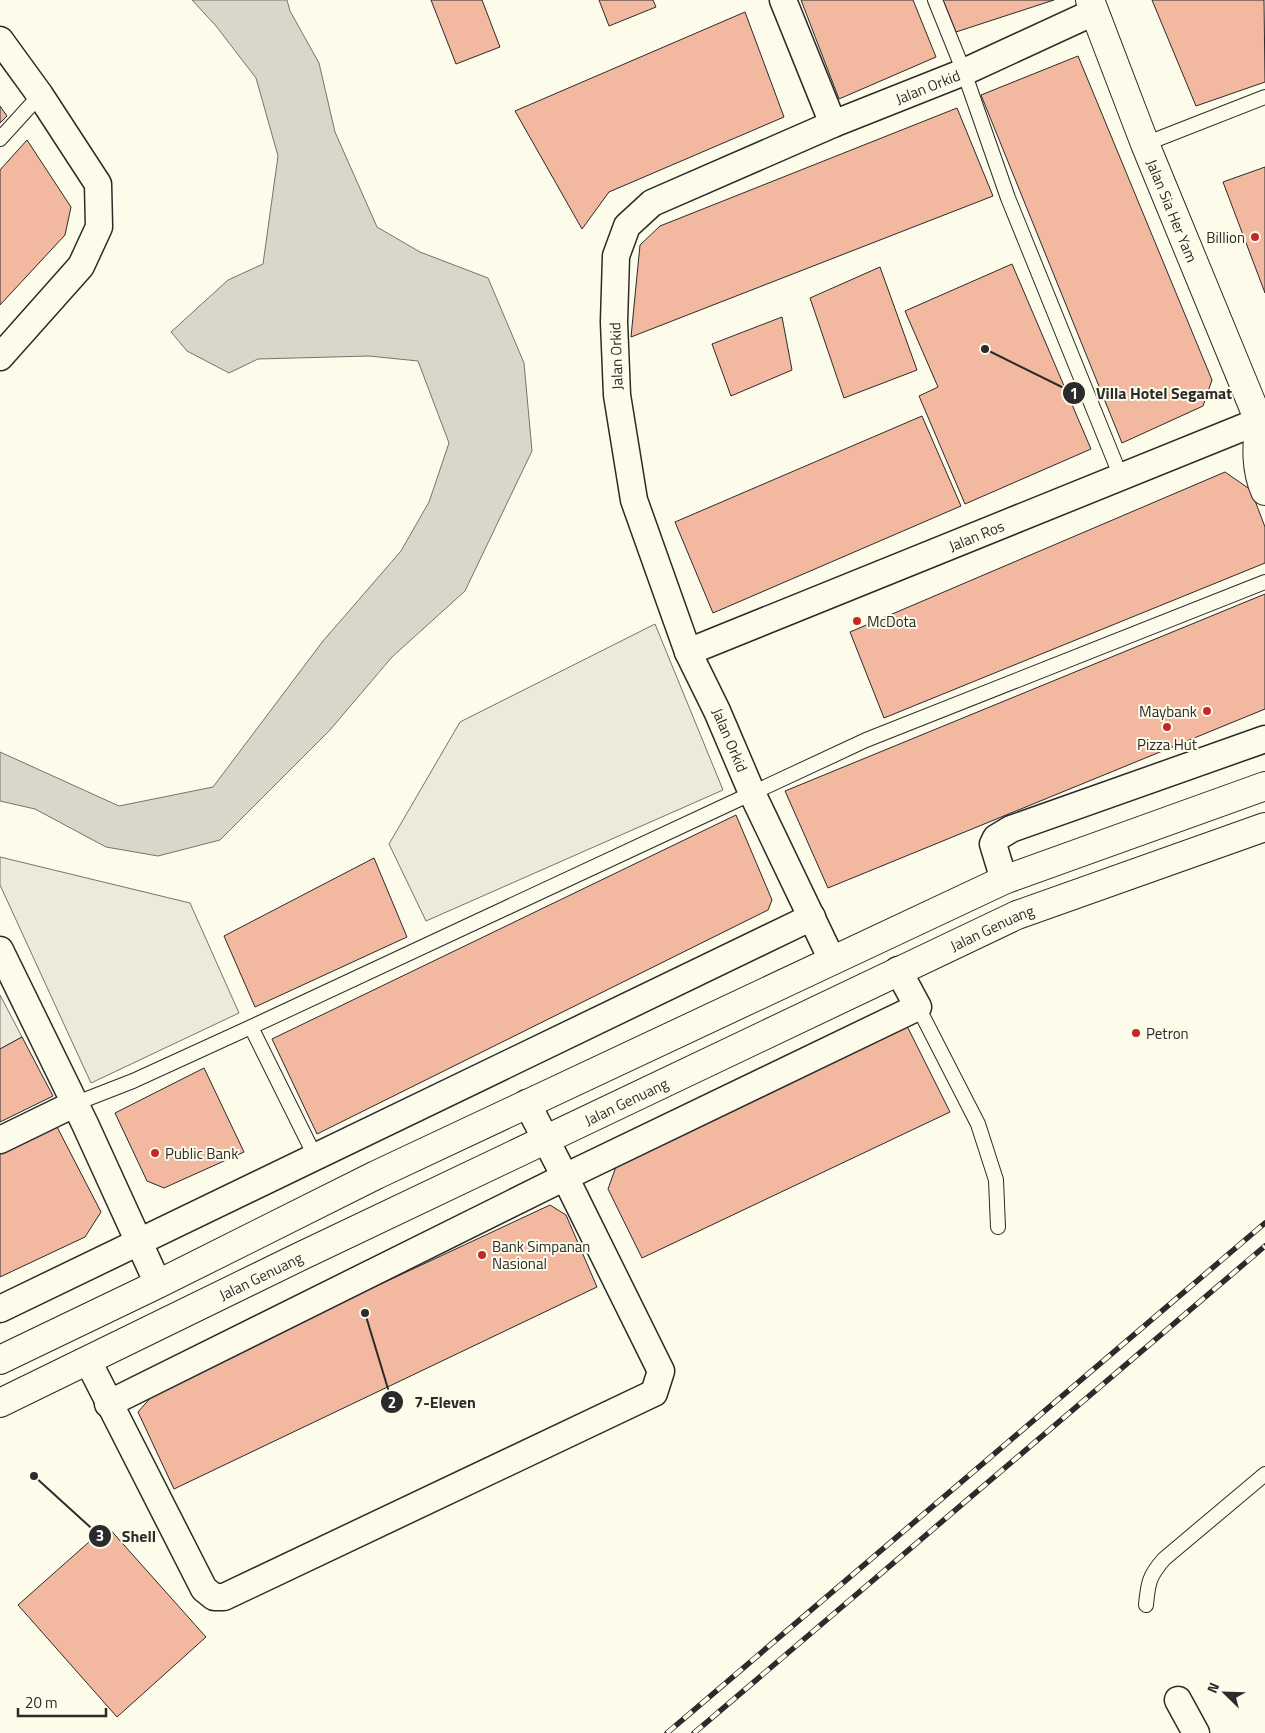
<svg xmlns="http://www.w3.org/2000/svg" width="1265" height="1733" font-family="'Titillium Web',sans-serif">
<rect width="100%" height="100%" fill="#fdfbea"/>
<!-- green -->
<path fill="#ecebdb" stroke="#74746e" d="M0 857 190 903 239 1013 91 1083 0 885Z
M0 995 22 1037 0 1049Z"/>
<!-- parking -->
<path fill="#eceadb" stroke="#74746e" d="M655 624 723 790 426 921 389 844 460 722Z"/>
<!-- water -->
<path fill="#d8d7c9" stroke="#74746e" d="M192 0H287L290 11 319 63 335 132 377 227 420 252 488 278 524 363 532 451 465 591 392 657 330 730 220 840 158 856 106 847 35 809 0 801V752L119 806 213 787 323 641 401 551 429 502 449 443 418 361 369 356 258 359 229 373 187 351 171 332 228 280 263 264 278 156 256 78 216 26Z"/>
<!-- building -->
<path fill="#f2b8a0" stroke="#2b2b2b" d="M431 0H482L500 47 456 64Z
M599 0H653L656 7 609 26Z
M801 0H913L936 57 839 99Z
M943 0H1054L956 32Z
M1152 0H1264L1265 82 1196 106Z
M745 12 784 117 609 192 582 229 515 111Z
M1078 56 1212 380 1203 406 1122 443 981 95Z
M0 106 7 116 0 123Z
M957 108 993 196 631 337 640 245 660 226Z
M27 140 71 207 65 235 0 305V170Z
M1265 167V293L1223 182Z
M1012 264 1091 449 965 504 919 396 938 387 905 311Z
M880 267 917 370 844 398 810 298Z
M782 317 792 370 731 396 712 344Z
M922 416 961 506 713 613 675 522Z
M1225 472 1251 490 1265 527V563L884 718 850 632Z
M1265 594V709L828 888 785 791Z
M736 815 772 900 768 910 317 1134 272 1039Z
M374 858 407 937 255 1007 224 936Z
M906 1024 950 1112 642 1258 608 1189 618 1161Z
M22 1037 53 1096 0 1122V1049Z
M204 1068 244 1152 164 1188 147 1181 115 1113Z
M56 1125 101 1212 85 1237 0 1277V1152Z
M550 1205 566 1215 597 1287 174 1489 138 1412 160 1387Z
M107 1526 206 1637 117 1717 18 1605Z"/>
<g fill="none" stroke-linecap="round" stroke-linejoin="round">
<!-- lane casing -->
<g stroke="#2b2b2b" stroke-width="16">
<path id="lane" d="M935 0 964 72 1008 198 1121 477
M0 139 40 95
M1145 144 1265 97
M918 1007 978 1124 996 1180 998 1227
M251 1027 315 1156
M74 1104 133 1081 251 1027 866 740 1265 582
M1146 1605C1148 1583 1149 1576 1164 1559L1265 1474"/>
</g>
<!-- street casing -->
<g stroke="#2b2b2b" stroke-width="29">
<g id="street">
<path d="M783 0 833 124"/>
<path d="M0 40 40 95 98 184 99 227 81 266 0 357"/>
<path id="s1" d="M688 652 1259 421 1265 417"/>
<path d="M1004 880 993 844 996 838 1011 829 1265 739"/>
<path d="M0 950 85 1124 158 1284"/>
<path id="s2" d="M832 960 752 793 717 711 688 652 634 500 617 395 614 322 616 256 627 226 652 203 833 124 964 72 1094 12"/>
<path d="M0 1140 74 1104"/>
<path d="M0 1309 812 917"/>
<path d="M88 1361 204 1589 214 1597H224L654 1393 661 1371 565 1177 527 1103"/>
<path d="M108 1404 565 1177 918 1007 898 970"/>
<path d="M1178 1700 1196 1733"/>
</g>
</g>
<!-- secondary casing -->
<g stroke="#2b2b2b" stroke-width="30">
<g id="secondary">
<path id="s3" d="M1090 0 1145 144 1259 421C1257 446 1255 468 1265 491"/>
</g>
</g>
<!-- highway casing -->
<g stroke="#2b2b2b" stroke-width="30">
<g id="highway">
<path d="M0 1360 158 1284 376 1175 1004 880 1265 786"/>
<path id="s4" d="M0 1403 299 1257 1017 915 1265 827"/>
</g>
</g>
<!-- lane -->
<use href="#lane" stroke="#fdfbea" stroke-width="14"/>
<!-- street -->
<use href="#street" stroke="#fdfbea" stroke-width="26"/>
<!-- secondary -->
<use href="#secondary" stroke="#fdfbea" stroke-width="28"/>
<!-- highway -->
<use href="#highway" stroke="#fdfbea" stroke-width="28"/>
<!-- rail casing -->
<g stroke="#2b2b2b" stroke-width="5.5">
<path id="rail" d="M667 1733 1265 1223
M694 1733 1265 1246"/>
</g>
<!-- rail -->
<use href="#rail" stroke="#fdfbea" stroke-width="4" stroke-dasharray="11" stroke-linecap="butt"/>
</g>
<!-- markers -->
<g fill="#c62828" stroke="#fdfbea" stroke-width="2">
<circle cx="1255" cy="237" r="5"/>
<circle cx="857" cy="621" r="5"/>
<circle cx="1207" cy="711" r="5"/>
<circle cx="1167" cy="727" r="5"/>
<circle cx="1136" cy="1033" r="5"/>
<circle cx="155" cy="1153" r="5"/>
<circle cx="482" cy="1255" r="5"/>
</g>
<g text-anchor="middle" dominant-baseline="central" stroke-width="4" stroke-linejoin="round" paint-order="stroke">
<!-- street labels -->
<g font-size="15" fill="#2b2b2b" stroke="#fdfbea">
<text stroke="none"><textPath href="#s2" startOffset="1112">Jalan Orkid</textPath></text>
<text stroke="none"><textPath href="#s3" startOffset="226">Jalan Sia Her Yam</textPath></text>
<text transform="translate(616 356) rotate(-92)">Jalan Orkid</text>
<text stroke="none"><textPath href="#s1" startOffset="311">Jalan Ros</textPath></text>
<text transform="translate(730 740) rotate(67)">Jalan Orkid</text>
<text stroke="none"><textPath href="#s4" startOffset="1100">Jalan Genuang</textPath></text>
<text stroke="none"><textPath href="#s4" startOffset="695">Jalan Genuang</textPath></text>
<text stroke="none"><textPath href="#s4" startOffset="290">Jalan Genuang</textPath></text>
</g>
<!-- poi labels -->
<g font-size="15" fill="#2b2b2b" stroke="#fdfbea" text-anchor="start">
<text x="1245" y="237" text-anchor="end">Billion</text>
<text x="867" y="621">McDota</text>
<text x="1197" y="711" text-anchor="end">Maybank</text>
<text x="1167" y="744" text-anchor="middle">Pizza Hut</text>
<text x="1146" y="1033">Petron</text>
<text x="165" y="1153">Public Bank</text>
<text x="492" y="1246">Bank Simpanan<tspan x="492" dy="17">Nasional</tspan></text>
</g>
</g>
<!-- callouts -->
<path fill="none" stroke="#2b2b2b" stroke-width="2" d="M985 349L1074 393M365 1313L392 1402M34 1476L100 1536"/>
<g fill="#2b2b2b" stroke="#fdfbea" stroke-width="2">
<circle cx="985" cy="349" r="5"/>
<circle cx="365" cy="1313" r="5"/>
<circle cx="34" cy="1476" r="5"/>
<circle cx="1074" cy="393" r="12"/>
<circle cx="392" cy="1402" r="12"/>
<circle cx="100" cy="1536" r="12"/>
</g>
<g font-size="15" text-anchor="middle" font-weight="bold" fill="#fff">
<text x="1074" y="399">1</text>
<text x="392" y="1408">2</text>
<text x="100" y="1541">3</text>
</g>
<g font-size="16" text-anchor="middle" font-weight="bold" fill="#2b2b2b" stroke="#fdfbea" stroke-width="4" stroke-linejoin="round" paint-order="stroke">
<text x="1164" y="399">Villa Hotel Segamat</text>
<text x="445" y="1408">7-Eleven</text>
<text x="139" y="1542">Shell</text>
</g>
<!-- north arrow -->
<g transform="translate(1225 1693) rotate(293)" stroke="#fdfbea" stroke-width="4" paint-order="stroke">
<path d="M0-4L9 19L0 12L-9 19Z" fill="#2b2b2b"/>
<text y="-8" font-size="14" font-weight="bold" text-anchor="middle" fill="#2b2b2b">N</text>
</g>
<!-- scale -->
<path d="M18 1708v8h88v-8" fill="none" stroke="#2b2b2b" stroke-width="2.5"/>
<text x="25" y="1708" font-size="15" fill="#2b2b2b" stroke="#fdfbea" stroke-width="4" paint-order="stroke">20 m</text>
</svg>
